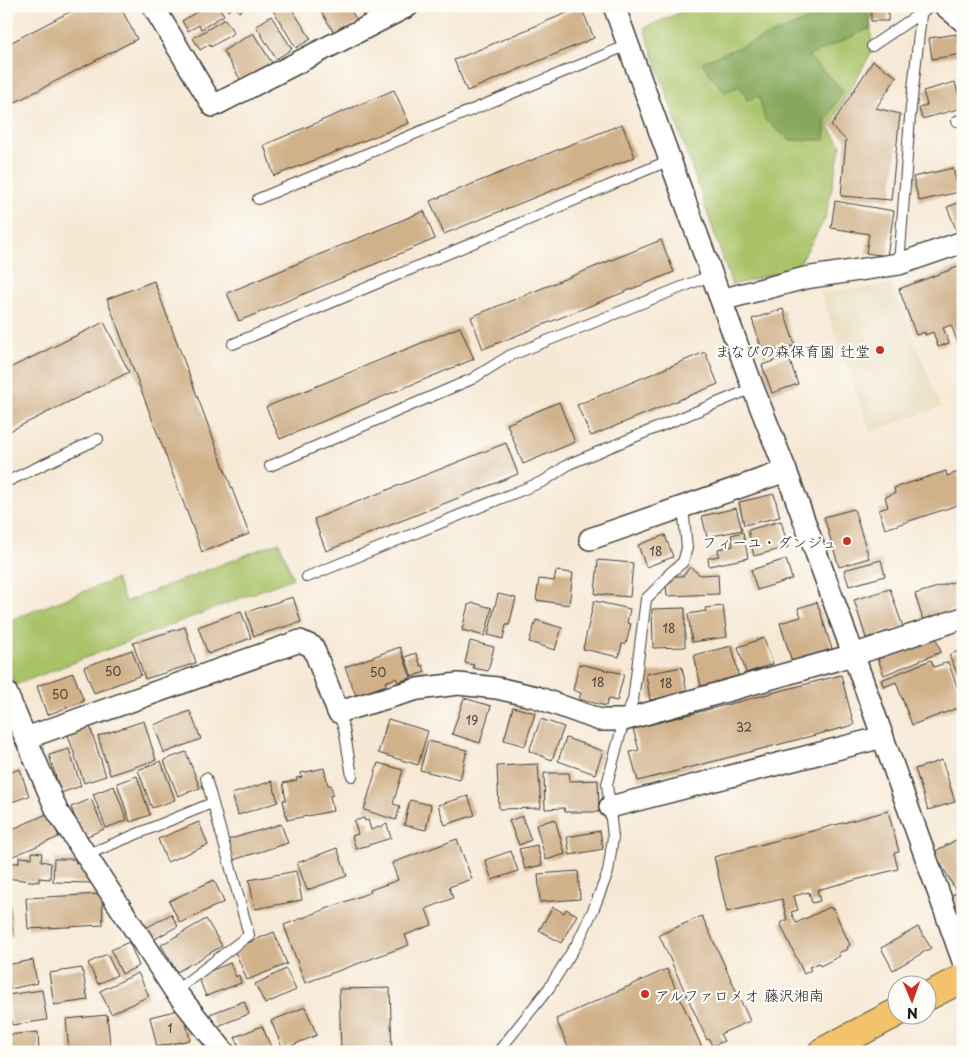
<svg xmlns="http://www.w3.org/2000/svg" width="969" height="1058" font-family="'Playpen Sans','Klee One',sans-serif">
<rect width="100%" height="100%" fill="#fdfcf7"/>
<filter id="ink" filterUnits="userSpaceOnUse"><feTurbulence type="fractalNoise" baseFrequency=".02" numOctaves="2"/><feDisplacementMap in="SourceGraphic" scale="10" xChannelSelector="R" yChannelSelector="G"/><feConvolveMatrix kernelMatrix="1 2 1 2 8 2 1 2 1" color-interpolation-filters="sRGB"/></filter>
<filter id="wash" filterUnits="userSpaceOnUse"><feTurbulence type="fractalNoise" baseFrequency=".0096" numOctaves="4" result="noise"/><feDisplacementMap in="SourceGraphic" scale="20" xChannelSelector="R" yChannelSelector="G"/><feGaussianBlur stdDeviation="1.12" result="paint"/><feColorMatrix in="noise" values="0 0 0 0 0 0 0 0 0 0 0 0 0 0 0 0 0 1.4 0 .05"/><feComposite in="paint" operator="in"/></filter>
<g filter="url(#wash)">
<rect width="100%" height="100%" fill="#f6e8d4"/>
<!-- built -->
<path fill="#e7daba" d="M892 284 941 407 870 432 821 293Z"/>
<!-- green -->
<path fill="#a9c267" stroke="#626f42" d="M695 6H862L870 11 872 51 829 127 841 145 825 219 797 268 732 285 644 28Z
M279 542 293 578 15 685 6 661V622L116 579 125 602Z"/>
<!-- forest -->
<path fill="#86a85c" stroke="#51623c" d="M843 6H865L871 28 808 56 843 90 825 122V140H790L765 120 759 96 747 100 740 86 725 92 711 76 702 62Z"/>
<g id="blocks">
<!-- building -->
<path fill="#d0b18a" d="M81 6H120L137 39 6 107V45Z
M186 6H199L190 12Z
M206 6H218L224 15 201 29 199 25 188 31 182 21Z
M224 6H235L228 11Z
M235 6H247L239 12Z
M290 6 311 39 296 48 271 7Z
M321 6H348L358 22 336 36 319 8Z
M358 6H387L366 19Z
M871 6H888V21H871Z
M581 7 594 38 467 91 454 60Z
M271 16 292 49 276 59 256 26Z
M225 19 234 33 211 47 210 44 200 50 193 38Z
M253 33 272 63 242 82 223 51Z
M957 34 958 42H963V54L932 59 929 38Z
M963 58V74H961L958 59Z
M873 61 897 77 876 108 900 114 891 200 841 196 846 140 831 126Z
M955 82 962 108 922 119 919 108 927 105 923 91Z
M394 90 409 123 274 176 264 145Z
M622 124 635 157 444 234 430 201Z
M953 168 959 192 919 201 913 177Z
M835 201 894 211 887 256 866 253 869 234 831 228Z
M963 201V230L957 232 947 207Z
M424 211 435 239 239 321 227 293Z
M661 240 674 272 483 349 471 317Z
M963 265V356L951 325 943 328 949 343 938 347 933 332 925 335V332L916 335 899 289Z
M154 281 249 534 202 552 107 299Z
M783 309 795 345 764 356 752 319Z
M104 322 129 372 6 433V370Z
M460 327 474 359 280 439 266 407Z
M705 352 718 384 591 436 577 405Z
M788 356 798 384 772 393 762 365Z
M559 402 575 442 523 464 507 424Z
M506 443 518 474 326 551 314 519Z
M946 471 947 476 958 472 963 488V499L957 501 958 505 885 529 879 510 888 507 885 497 895 493 894 488Z
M774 494 780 517 744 525 739 502Z
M736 508 742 530 707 537 702 516Z
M854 509 869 558 839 567 824 517Z
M781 521 788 547 754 556 748 530Z
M743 532 748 558 709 566 708 558 719 556 718 549 733 546 731 535Z
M665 535 673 557 646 567 638 545Z
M786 559 792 579 757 590 751 570Z
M598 560 633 563 630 597 595 594Z
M881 560 885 576 849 586 844 570Z
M690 567 700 575 718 574 719 594 667 596 666 582 672 581V576H683Z
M556 571 573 573 569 605 536 600 539 579 554 581Z
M963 579V607L923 620 915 594Z
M890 589 903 627 866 638 854 600Z
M498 594 516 598 509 625H506L503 639 488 635Z
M293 597 301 622 254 636 246 612Z
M594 601 630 609 627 623 631 624 626 644H622L619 657 583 649Z
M817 602 832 649 792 662 780 623 801 617 798 608Z
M474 603 492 608 485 636 462 630 468 605Z
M723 606 727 637 692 642 688 614 706 611 705 608Z
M685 608V647L653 648 652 609Z
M241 611 251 638 208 654 198 627Z
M536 620 562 628 555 650 529 642Z
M185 627 196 663 145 679 133 643Z
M935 636 941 652 884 675 878 659Z
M764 638 773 664 746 673 738 647Z
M470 641 494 647 488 671 473 668 474 665 465 663Z
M732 646 739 678 701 686 694 655Z
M400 647 411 678 398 682 396 678 385 682 386 685 356 696 345 667Z
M963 649V686L949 655Z
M132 650 141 675 94 693 84 667Z
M416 653 421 666 423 665 425 672 412 677 405 657Z
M931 660 934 667 948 662 963 702V706L912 725 896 682 884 687 881 680Z
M579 664 624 674 617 701 608 699 606 706 579 699 581 693 573 690Z
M682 667 687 693 650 700 646 674Z
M73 673 84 701 47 715 37 686Z
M841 675 854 725 638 781 630 752 639 750 633 729Z
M464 698 491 706 480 743 452 734Z
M513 707 535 713 525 746 504 740Z
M190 711 201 739 164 753 154 725Z
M388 719 428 731 418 765 378 753Z
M541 719 564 727 552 760 529 751Z
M144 721 156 760 110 775 98 736Z
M90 727 106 776 84 783 68 735Z
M6 729 11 742 6 743Z
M566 738 603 751 595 774 558 761Z
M428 741 467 750 460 780 420 770Z
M69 749 81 786 61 793 49 755Z
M186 752 200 788 178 796 164 760Z
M942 760 955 802 928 810 915 769Z
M161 761 175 800 152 808 138 770Z
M378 763 403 770 393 804 400 806 396 820 364 810Z
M538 764 541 808 499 809 497 766Z
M324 768 328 785H331L333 795 330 796 333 811 287 820 283 800H286L283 783 297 780 296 778 302 777 301 773Z
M20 769 29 796 6 804V774Z
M544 773H569L570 781 598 780 599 812H565L564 808 545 809Z
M137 776 150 815 130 822 117 783Z
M272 781 278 802 238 815 232 794Z
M114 786 127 820 106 828 93 794Z
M468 796 475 815 445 825 438 805Z
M91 799 104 829 83 838 71 807Z
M410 800 431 805 426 830 404 825Z
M888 811 899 852 894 853 898 869 817 890 820 901 812 903 809 892 794 896 798 910 791 912 796 923 830 907 831 909 833 908 850 945 847 947 848 949 838 953 840 956 820 966 819 963 809 967 811 970 804 974 780 923 787 920 782 899 727 912 714 857Z
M49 813 59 837 8 858 6 853V832Z
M522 816 531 840 519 845 509 821Z
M364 818 365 821 368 820 371 830 387 824 391 838 356 849 352 836 358 834 354 821Z
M555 819 565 854 546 860 536 825Z
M199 822 208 845 167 862 158 839Z
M281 824 288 843 233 860 227 840Z
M600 831 603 849 570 855 567 837Z
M963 836V884L955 889 934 852Z
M457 839 472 879 449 887 453 898 426 909 432 925 405 935 409 945 305 983 284 925 371 892 370 890 398 880 392 863Z
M537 845 542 865 525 869 519 849Z
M337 848 347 876 307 890 297 863Z
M511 851 518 871 492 880 485 860Z
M32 852 42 853 41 861 51 863 50 879 39 878V882L6 878V866H9V863H19V857L32 858Z
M54 859H75L76 863H78L91 883 53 882Z
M296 871 302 900 255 909 249 880Z
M578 871 580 899 540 902 538 874Z
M214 880 224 902 180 923 169 901Z
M963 890V929L950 896Z
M102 894 103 925 28 929 26 898Z
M6 903H10L13 936H6Z
M553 907 564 913 566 909 577 915 561 943 539 930Z
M171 914 178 926 151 941 144 929Z
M702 916 750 1021 720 1034 724 1041 712 1046 709 1039 707 1040 659 935Z
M206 919 222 946 177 972 161 945Z
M918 927 931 948 893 970 881 948Z
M274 932 287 964 247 980 234 949Z
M129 942 139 966 122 974 111 950Z
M107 954 117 975 98 984 88 963Z
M33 960 37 983 6 990V965Z
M230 963 236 977 239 975 241 983 206 996 198 976Z
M82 968 88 1000 54 1005 49 973Z
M286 969 296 990 265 1004 255 984Z
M667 969 704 1052H570L556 1019Z
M138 973 149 996 111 1014 100 991Z
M390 988 392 1052H341L339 989Z
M42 990 47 1020 12 1025 7 995Z
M244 1001 249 1014 215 1027 210 1014Z
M305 1007 317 1035 283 1049 271 1021Z
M183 1009 190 1040 157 1047 150 1017Z
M107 1015 111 1052H69L66 1019Z
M262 1026 271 1047 260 1052H242L235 1037Z
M38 1032 39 1052H6V1035Z"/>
</g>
</g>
<g filter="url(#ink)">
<use href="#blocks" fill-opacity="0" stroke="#3d3b38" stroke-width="1"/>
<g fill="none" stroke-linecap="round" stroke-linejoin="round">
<!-- lane casing -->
<g stroke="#3d3b38" stroke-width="12">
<path id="lane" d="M872 46 931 6
M957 121 963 119
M258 199 628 45
M899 264 910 117 922 6
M233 344 670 160
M270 466 472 379 509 356 712 275
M6 482 98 439
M307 577 544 481 569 464 753 388
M338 712 344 729 352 776
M86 855 212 803
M175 991 249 935 206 778
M498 1052 549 988 578 942 594 908 608 872 613 837 607 784 624 720 633 700 646 599 663 582 670 573 683 562 687 548 683 507"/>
</g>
<!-- street casing -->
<g stroke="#3d3b38" stroke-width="24">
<path id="street" d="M153 6 213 106 408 6
M614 6 753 388 786 471 848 640 963 961
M945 6 963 21
M721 300 805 278 899 264 963 242
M590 539 786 471
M6 692 57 811 175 991 224 1052
M26 738 300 641 313 647 338 712 418 689 458 684 497 688 536 697 600 720H624L853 655 963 618
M610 807 883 737"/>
</g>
<!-- highway casing -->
<g stroke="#3d3b38" stroke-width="30">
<path id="highway" d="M926 997 963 978
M822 1052 896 1013"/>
</g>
<!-- lane -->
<use href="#lane" stroke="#fff" stroke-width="10"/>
<!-- street -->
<use href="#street" stroke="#fff" stroke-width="21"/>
<!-- highway -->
<use href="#highway" stroke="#f2c36a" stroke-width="28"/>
</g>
</g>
<!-- markers -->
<g fill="#c8321e" stroke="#fdfcf7" stroke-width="2">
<circle cx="880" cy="350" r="5"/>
<circle cx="847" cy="541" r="5"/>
<circle cx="645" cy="994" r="5"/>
</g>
<g text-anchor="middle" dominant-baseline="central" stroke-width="4.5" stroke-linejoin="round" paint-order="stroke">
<!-- number labels -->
<g font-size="12" fill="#494138">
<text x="656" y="551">18</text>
<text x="669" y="628">18</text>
<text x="113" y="671">50</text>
<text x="378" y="672">50</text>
<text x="598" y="682">18</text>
<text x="666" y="683">18</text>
<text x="60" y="694">50</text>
<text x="472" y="720">19</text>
<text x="744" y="727">32</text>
<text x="170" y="1028">1</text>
</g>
<!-- poi labels -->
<g font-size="15" fill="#1c1c1c" stroke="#fdfcf7" text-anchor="end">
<text x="870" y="350">まなびの森保育園 辻堂</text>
<text x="837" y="541">フィーユ・ダンジュ</text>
<text x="655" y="994" text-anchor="start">アルファロメオ 藤沢湘南</text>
</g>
</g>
<!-- margin -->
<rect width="969" height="1058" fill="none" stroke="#fdfcf7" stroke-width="25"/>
<!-- north arrow -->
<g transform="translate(912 1000) rotate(178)"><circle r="24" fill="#fdfcf7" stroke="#a3a29f"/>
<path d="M0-4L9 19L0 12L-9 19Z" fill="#c8321e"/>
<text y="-8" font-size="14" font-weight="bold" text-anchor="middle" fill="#1c1c1c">N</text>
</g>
</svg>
